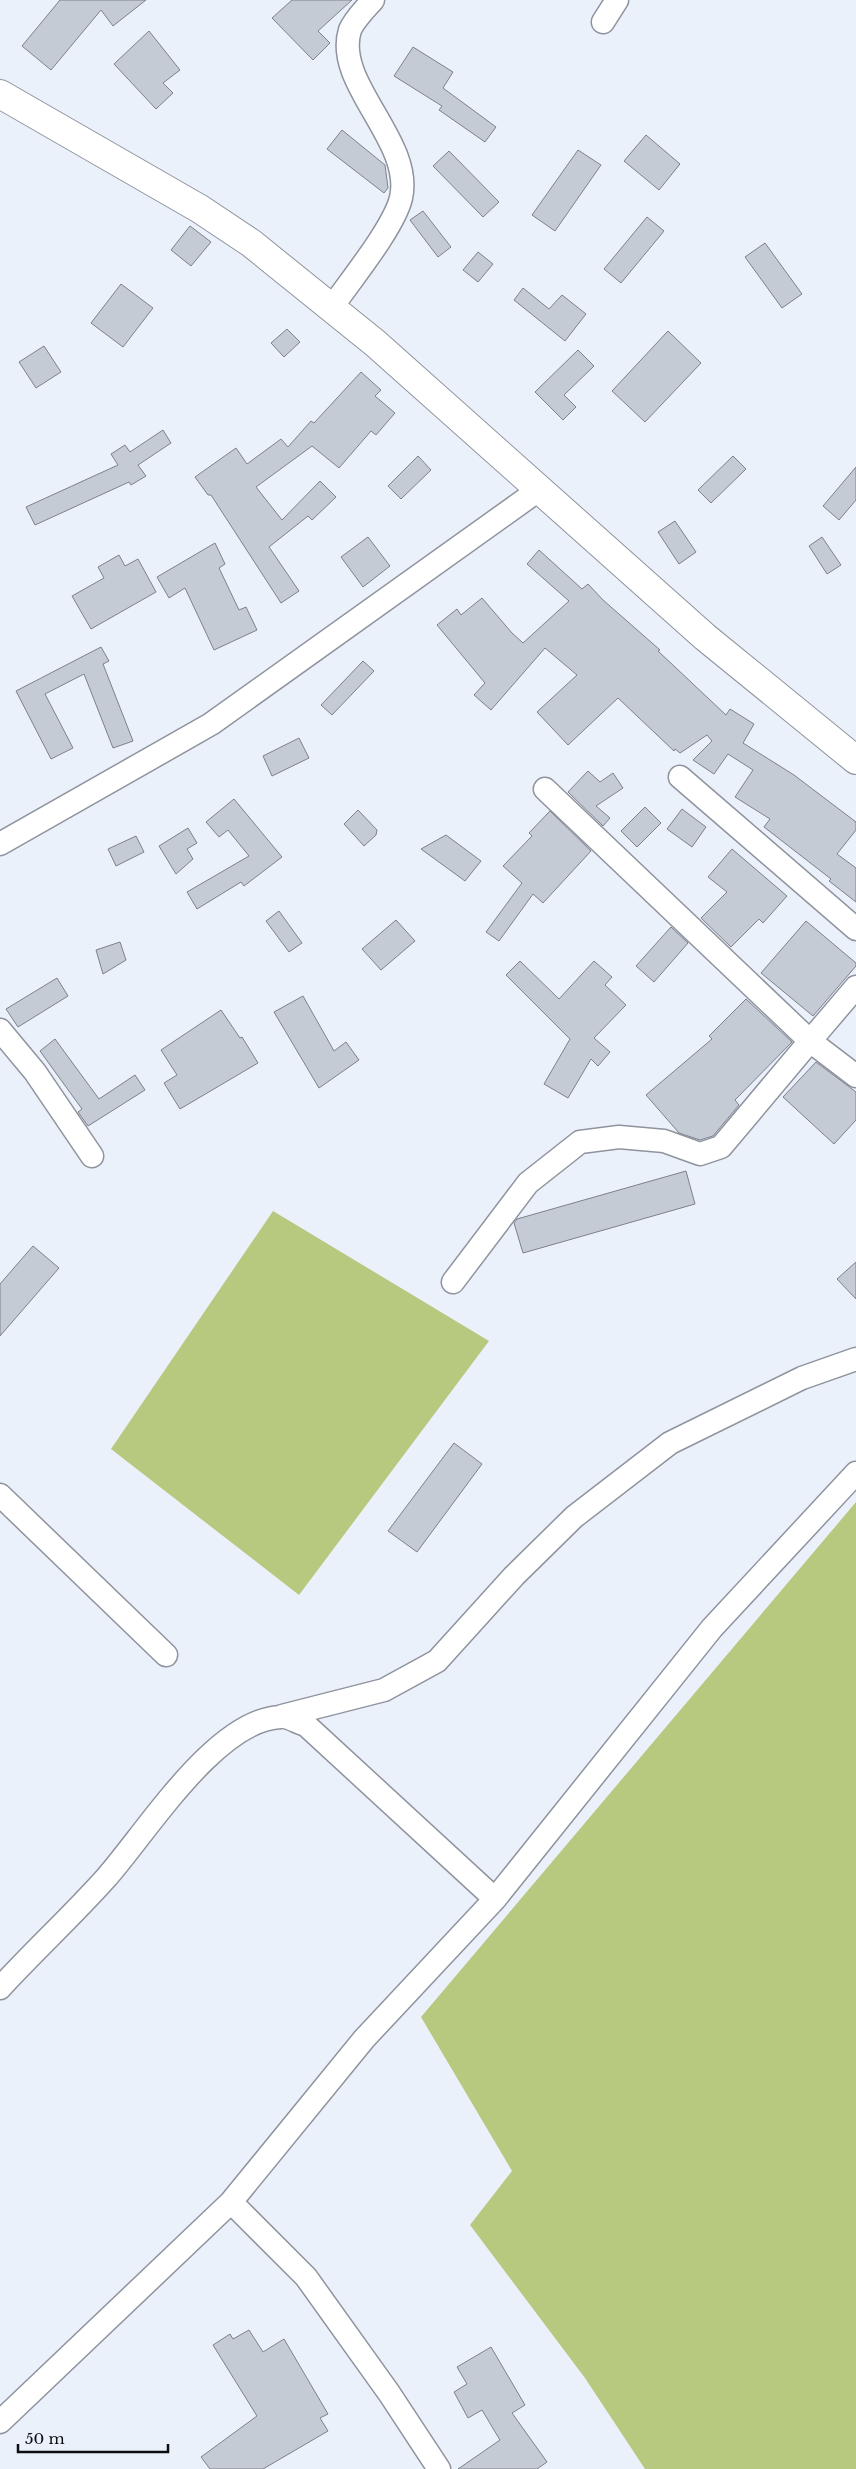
<svg xmlns="http://www.w3.org/2000/svg" width="856" height="2469" font-family="'Libre Baskerville',serif">
<rect width="100%" height="100%" fill="#ebf1fb"/>
<!-- green -->
<path fill="#b6c97e" d="M273 1211 489 1341 299 1595 111 1449Z
M856 1502V2469H645L585 2378 470 2225 512 2171 421 2017Z"/>
<!-- building -->
<path fill="#c5cbd5" stroke="#7c818a" d="M60 0H146L113 26 101 10 51 70 22 46Z
M292 0H352L318 31 330 43 313 60 272 18Z
M149 31 180 70 163 83 173 93 156 109 114 64Z
M413 47 453 72 443 88 496 127 485 142 439 110 442 106 394 76Z
M342 130 385 165 388 188 384 193 327 149Z
M646 135 680 164 659 190 624 161Z
M578 150 601 165 555 231 532 215Z
M449 151 499 202 483 217 433 166Z
M423 211 451 247 438 257 410 220Z
M647 217 664 231 621 283 604 269Z
M190 226 211 242 191 266 171 250Z
M765 243 802 294 782 308 745 257Z
M478 252 493 264 478 282 463 270Z
M121 284 153 308 123 347 91 323Z
M523 288 549 309 562 295 586 314 565 341 514 300Z
M287 329 300 342 284 357 271 343Z
M668 331 701 363 645 422 612 391Z
M44 346 61 372 36 388 19 362Z
M578 350 594 366 564 395 576 407 563 420 535 392Z
M361 372 381 390 375 396 395 413 376 435 371 431 339 468 312 446 256 487 282 520 320 481 336 497 312 520 308 516 269 547 299 591 281 603 211 495H208L195 477 236 448 247 464 281 439 288 447 311 421 314 423Z
M163 430 171 443 138 465 146 476 131 485 129 482 35 525 26 507 118 465 111 454 125 445 130 452Z
M418 456 431 470 401 499 388 486Z
M733 456 746 469 711 503 698 490Z
M856 467V500L839 520 823 506Z
M675 521 696 552 679 564 658 532Z
M368 537 390 566 363 587 341 557Z
M822 537 841 565 827 574 809 546Z
M215 543 225 564 219 568 239 610 246 607 257 630 214 650 185 588 169 598 157 577Z
M539 550 582 589 588 584 603 600 660 650 658 651 726 715 730 709 754 724 743 743 794 775 856 822V830L837 854 856 868V902L829 881 831 879 764 827 770 819 735 797 753 770 728 754 714 774 693 760 712 741 707 735 680 753 675 749 674 751 618 698 568 745 537 712 577 675 545 648 491 710 474 695 485 683 437 625 457 609 461 615 482 598 512 633 523 643 569 601 527 564Z
M119 555 125 566 138 559 156 592 91 629 72 596 104 578 98 567Z
M101 647 109 661 103 664 133 741 113 748 84 674 45 694 73 748 51 759 16 691Z
M363 661 374 671 332 715 321 705Z
M299 738 309 758 272 776 263 756Z
M588 771 600 782 613 773 623 788 596 806 610 818 603 826 568 792Z
M234 799 282 857 244 886 241 882 197 909 187 892 249 856 228 830 219 837 206 822Z
M645 807 661 823 637 847 621 831Z
M682 809 706 827 692 847 667 829Z
M358 810 377 830 376 835 364 846 344 824Z
M550 811 591 851 543 903 533 894 499 941 486 932 522 883 503 866 532 836 529 833Z
M188 828 197 843 187 849 193 859 176 874 159 846Z
M446 835 481 861 465 881 421 849Z
M136 836 144 852 116 866 108 849Z
M732 849 787 896 763 923 759 919 731 947 701 918 727 892 708 877Z
M279 911 302 943 289 952 266 921Z
M396 920 415 941 381 970 362 949Z
M806 921 856 963V966L813 1016 761 973Z
M671 927 688 943 654 982 636 966Z
M120 942 126 960 103 974 96 950Z
M520 961 559 999 594 961 612 977 605 985 626 1005 594 1038 610 1052 598 1066 591 1059 568 1098 544 1084 570 1039 506 975Z
M57 978 68 996 18 1027 6 1009Z
M303 996 334 1051 346 1042 359 1060 319 1088 274 1012Z
M746 999 792 1042 735 1100 739 1105 713 1136 700 1140 679 1133 646 1095 712 1039 709 1036Z
M221 1010 240 1038 242 1037 258 1063 180 1109 164 1083 177 1075 161 1050Z
M55 1039 99 1099 135 1075 145 1090 88 1126 78 1112 82 1109 40 1051Z
M816 1062 856 1092V1120L834 1144 783 1097Z
M686 1171 695 1204 523 1253 514 1223 517 1219Z
M33 1246 59 1268 0 1336V1284Z
M856 1262V1299L837 1279Z
M454 1443 482 1464 417 1552 388 1531Z
M249 2330 263 2352 284 2339 328 2414 320 2418 328 2431 263 2469H210L201 2457 257 2416 213 2345 230 2334 233 2339Z
M491 2347 525 2405 512 2413 547 2462 537 2469H458L500 2440 482 2410 468 2418 454 2392 467 2384 457 2367Z"/>
<g fill="none" stroke-linecap="round" stroke-linejoin="round">
<!-- street casing -->
<g stroke="#8e939d" stroke-width="25">
<path id="street" d="M603 22 617 0
M332 307C351 280 394 227 401 198 414 141 333 83 350 30 354 20 366 8 373 0
M680 777 856 929
M545 789 810 1041 856 987
M0 844 211 724 540 489
M0 1030 35 1072 92 1156
M453 1282 528 1183 580 1142 619 1137 664 1141 700 1154 721 1147 810 1041 856 1076
M0 1495 166 1655
M282 1716 384 1690 437 1661 514 1576 574 1517 670 1443 802 1378 856 1359
M0 1988C34 1951 72 1916 106 1878 146 1833 216 1719 281 1717 288 1716 298 1723 306 1725L495 1899
M231 2202 306 2277 389 2393 439 2469
M0 2422 231 2202 364 2039 495 1899 712 1628 856 1473"/>
</g>
<!-- secondary casing -->
<g stroke="#8e939d" stroke-width="30">
<path id="secondary" d="M0 94 200 209 251 243 375 343 705 637 856 760"/>
</g>
<!-- street -->
<use href="#street" stroke="#fff" stroke-width="22"/>
<!-- secondary -->
<use href="#secondary" stroke="#fff" stroke-width="28"/>
</g>
<!-- scale -->
<path d="M18 2444v8h150v-8" fill="none" stroke="#0c0e11" stroke-width="2.5"/>
<text x="25" y="2444" font-size="15" fill="#0c0e11" stroke="#ebf1fb" stroke-width="4" paint-order="stroke">50 m</text>
</svg>
